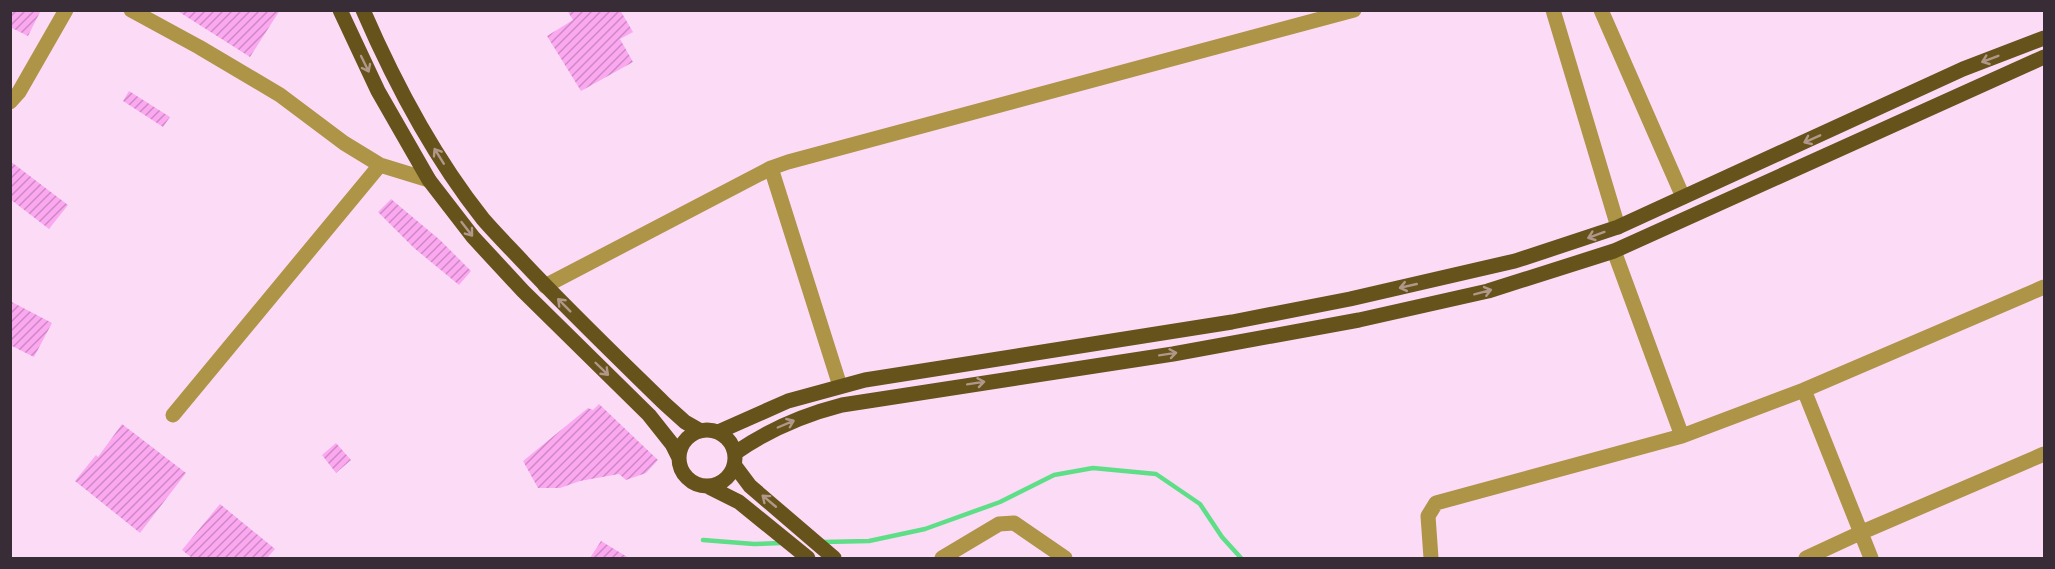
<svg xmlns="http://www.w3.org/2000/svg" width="2055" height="569" font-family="Raleway,sans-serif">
<defs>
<pattern id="building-hatch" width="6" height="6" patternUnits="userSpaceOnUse" patternTransform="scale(1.5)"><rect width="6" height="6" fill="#fba8f0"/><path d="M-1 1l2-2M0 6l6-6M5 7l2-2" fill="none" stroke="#cc89c3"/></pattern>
</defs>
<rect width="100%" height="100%" fill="#fcdbf7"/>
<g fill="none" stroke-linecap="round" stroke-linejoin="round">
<!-- stream -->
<path stroke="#5ede87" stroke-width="4.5" d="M703 540 754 544 781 543
M823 542 869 541 925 529 1000 502 1054 475 1093 468 1156 474 1200 504 1222 537 1241 558"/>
</g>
<!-- building -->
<path fill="url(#building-hatch)" d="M10 10H41L28 36 10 27Z
M176 10H280L250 57Z
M567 10H620L633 32 620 39 633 62 581 91 547 36 573 20Z
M129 91 170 117 163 127 123 101Z
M10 161 68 205 49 229 10 199Z
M391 199 440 240 471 271 459 285 414 248 378 212Z
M10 301 52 323 34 357 10 345Z
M599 404 658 460 646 473 626 480 619 474 580 481 560 488H538L523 461 588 408 593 410Z
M122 424 186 473 140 533 75 481 96 455 98 457Z
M336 443 351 460 336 473 322 455Z
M220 504 275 549 267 558H192L182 550Z
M601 541 629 558H590Z"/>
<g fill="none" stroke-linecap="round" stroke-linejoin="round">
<!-- minor -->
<path stroke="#ae9446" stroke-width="15" d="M131 10 199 47 280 95 344 143 380 165 429 180
M1553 10 1618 227
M1601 10 1683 197
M10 102 19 92 66 10
M771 168 840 386
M1614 251 1682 436
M545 286 771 168 788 162 1354 10
M1804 390 1871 558
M173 415 380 165
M942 558 999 524 1014 523 1065 558
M1431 558 1428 516 1436 503 1682 436 1804 390 2044 287
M1806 558 1860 533 2044 454"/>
<!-- major -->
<path stroke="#65531b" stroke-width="15" d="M340 10 378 91 429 180 473 237 523 291 649 415 672 444 679 458
M363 10C395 84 433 156 483 219 496 234 510 248 523 262 569 311 617 357 665 404L685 422 699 430
M679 458a28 28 0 1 1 56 0a28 28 0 1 1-56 0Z
M718 432 788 401 865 380 1232 322 1350 299 1515 261 1618 227 1963 69 2044 38
M735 453C768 430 803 415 842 405L1173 354 1359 320 1488 291 1614 251 2044 57
M735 466 750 486 834 558
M709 487 739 502 808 558"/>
</g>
<!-- one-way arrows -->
<defs><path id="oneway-shaft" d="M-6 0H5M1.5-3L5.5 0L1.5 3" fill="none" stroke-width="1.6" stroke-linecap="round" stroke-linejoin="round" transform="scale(1.5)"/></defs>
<g stroke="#b09789">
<use href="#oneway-shaft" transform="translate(1990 59) rotate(159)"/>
<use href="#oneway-shaft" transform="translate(365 64) rotate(64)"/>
<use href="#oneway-shaft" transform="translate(1812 139) rotate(156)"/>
<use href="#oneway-shaft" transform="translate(439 156) rotate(-122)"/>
<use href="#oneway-shaft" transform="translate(467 229) rotate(52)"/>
<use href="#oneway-shaft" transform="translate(1596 235) rotate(160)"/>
<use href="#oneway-shaft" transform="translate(1408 286) rotate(167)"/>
<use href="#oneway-shaft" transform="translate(1483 292) rotate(-15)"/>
<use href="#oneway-shaft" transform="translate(564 305) rotate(-135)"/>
<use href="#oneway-shaft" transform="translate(1168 354) rotate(-9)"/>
<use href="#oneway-shaft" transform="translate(602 369) rotate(44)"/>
<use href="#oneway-shaft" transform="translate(976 383) rotate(-9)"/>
<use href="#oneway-shaft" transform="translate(786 424) rotate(-23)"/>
<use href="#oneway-shaft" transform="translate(769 501) rotate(-140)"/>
</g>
<!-- border -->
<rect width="2055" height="569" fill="none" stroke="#382c36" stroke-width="24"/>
</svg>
